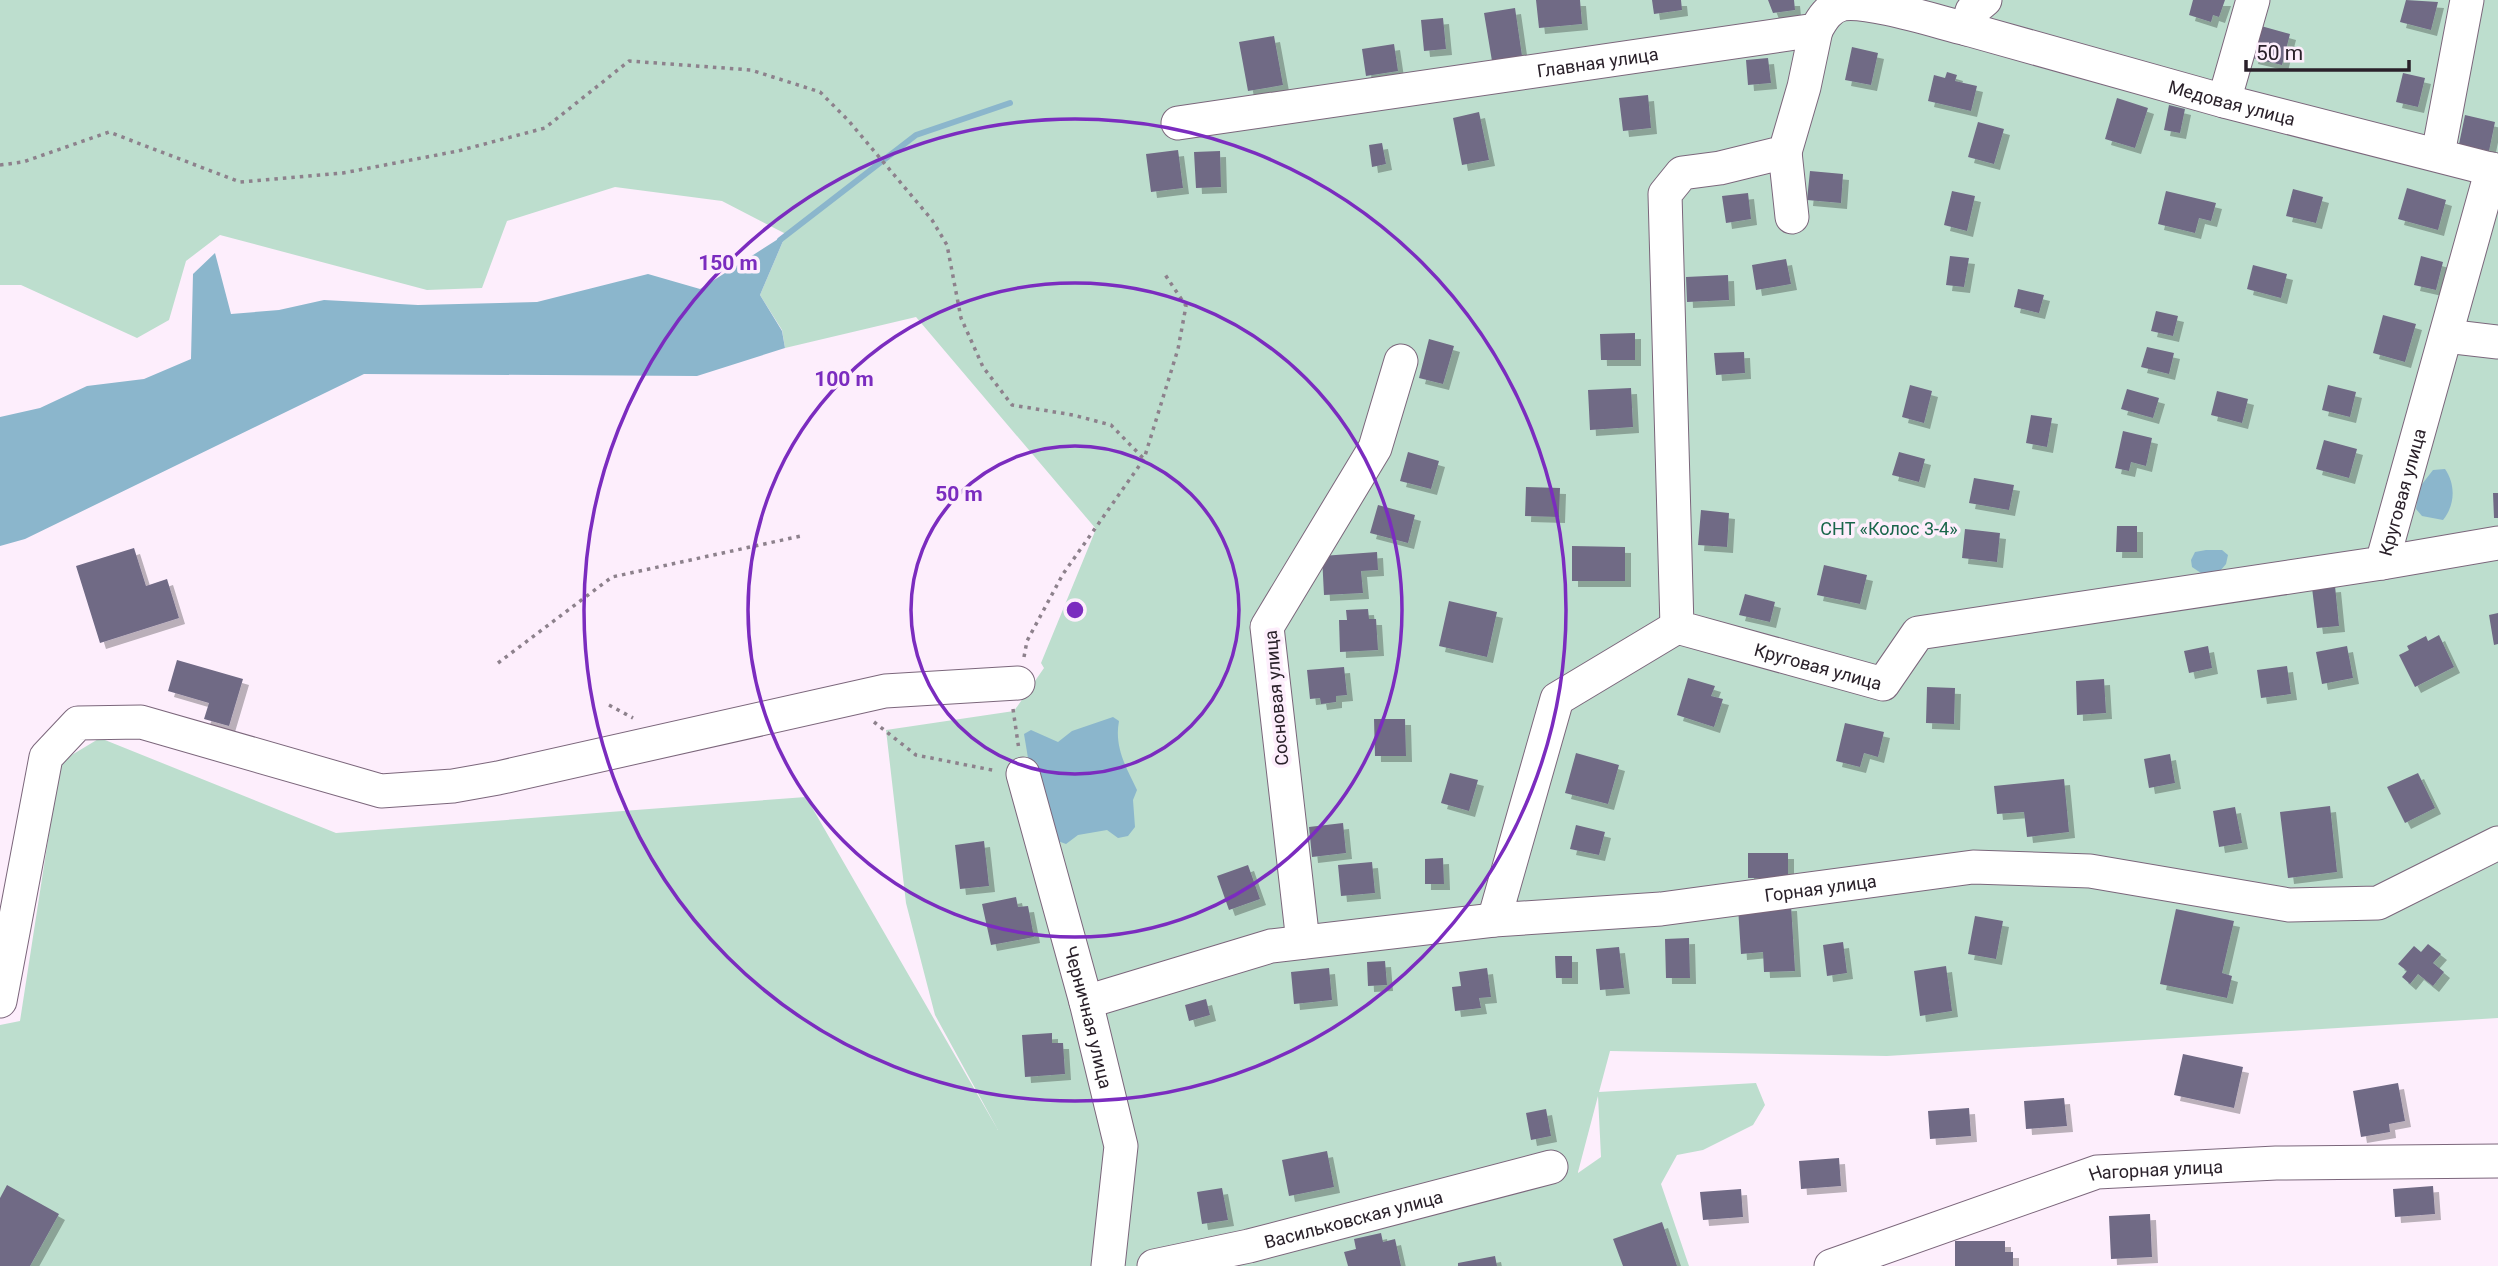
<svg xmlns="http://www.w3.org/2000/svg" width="2498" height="1266" font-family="Roboto,sans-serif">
<defs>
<filter id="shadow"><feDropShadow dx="6" dy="6" stdDeviation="0" flood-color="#0004"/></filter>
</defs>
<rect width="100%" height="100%" fill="#fdeefc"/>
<!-- green -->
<path fill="#bddece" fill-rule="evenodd" d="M0 0H2498V1018L1887 1056 1610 1051 1599 1092 1756 1083 1765 1105 1753 1125 1703 1150 1677 1155 1661 1184 1689 1266H0V1025L20 1021 60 762 100 738 336 833 806 797 998 1130 935 1015 906 903 886 730 1014 711 1044 668 1041 663 1096 529 916 317 785 348 782 330 760 295 786 234 722 201 615 187 507 221 482 288 427 290 220 235 186 261 169 320 137 338 21 285H0ZM1598 1096 1601 1157 1578 1173V1172Z"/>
<!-- water -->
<path fill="#8bb6cc" d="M786 234 760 295 782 331 785 348 697 376 364 374 25 539 0 546V417L40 408 87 386 144 379 191 359 193 274 215 253 231 314 279 310 324 300 418 305 537 302 648 274 700 289Z
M2445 469C2456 485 2455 505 2443 520L2422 516 2416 509 2419 488 2433 470Z
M2206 550H2222L2228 555 2226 564 2220 571 2201 573 2192 567 2191 560 2195 552Z
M1113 717 1119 721C1114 747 1126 767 1137 790L1133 800 1135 827 1128 836 1118 838 1107 830 1078 835 1066 844 1055 840 1037 763 1028 758 1024 734 1031 730 1058 742 1072 731Z"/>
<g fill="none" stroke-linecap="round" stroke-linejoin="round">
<!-- stream -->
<path stroke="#8bb6cc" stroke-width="6" d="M780 240 916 135 1010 103"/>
</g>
<!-- building -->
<path fill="#706a85" filter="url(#shadow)" d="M1536 0H1580L1582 24 1539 28Z
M1652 0H1681L1682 10 1654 14Z
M1768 0H1794L1795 10 1773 13Z
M2193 0H2225L2219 17 2213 15 2211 22 2189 15Z
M2406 0 2438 2 2431 30 2400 22Z
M1515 8 1522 56 1492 61 1484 13Z
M1443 18 1446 49 1424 51 1421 20Z
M2261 26 2290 34 2282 65 2252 58Z
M1274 36 1283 85 1248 91 1239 42Z
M1394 44 1398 71 1366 76 1362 49Z
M1852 47 1878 53 1871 85 1845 80Z
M1768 58 1771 83 1748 85 1746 60Z
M1947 72 1957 75 1955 81 1977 86 1971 111 1928 101 1934 75 1945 78Z
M2403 73 2425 78 2418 107 2396 102Z
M1648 95 1651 128 1623 131 1619 98Z
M2117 98 2148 108 2135 148 2105 139Z
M2169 105 2185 109 2180 133 2164 130Z
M1479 112 1489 160 1462 165 1453 118Z
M2465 115 2495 122 2489 151 2459 144Z
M1978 122 2004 129 1994 164 1968 157Z
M1382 143 1386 164 1372 167 1369 145Z
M1178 150 1183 188 1151 192 1146 154Z
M1220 151 1221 187 1196 188 1194 152Z
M1810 171 1843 174 1841 203 1807 200Z
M2407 188 2446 200 2438 230 2398 219Z
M2293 189 2323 197 2316 223 2286 216Z
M1952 191 1975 196 1967 231 1944 225Z
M2166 191 2216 203 2211 221 2199 218 2195 233 2158 224Z
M1748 193 1751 219 1726 223 1722 196Z
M1950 256 1969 258 1964 287 1946 285Z
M2421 256 2443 262 2436 290 2414 285Z
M1786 259 1791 284 1756 290 1752 265Z
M2253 265 2287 274 2281 298 2247 289Z
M1728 275 1729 300 1687 302 1686 277Z
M2018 289 2044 295 2039 313 2014 307Z
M2156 311 2178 316 2173 336 2151 331Z
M2383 315 2416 324 2405 362 2373 353Z
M1635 333V360H1601L1600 334Z
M1429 339 1454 346 1443 384 1419 378Z
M2147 347 2174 353 2169 374 2141 367Z
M1744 352 1745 373 1716 375 1714 353Z
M1910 385 1932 391 1924 423 1902 417Z
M2328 385 2356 392 2350 417 2322 410Z
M1631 388 1633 427 1590 430 1588 390Z
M2127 389 2159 398 2153 418 2121 409Z
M2217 391 2248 399 2242 423 2211 415Z
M2031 415 2052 418 2047 447 2026 443Z
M2123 431 2152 438 2146 466 2131 462 2129 471 2115 468Z
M2324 440 2357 449 2349 478 2316 469Z
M1408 452 1439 461 1431 489 1400 481Z
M1899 452 1925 459 1919 482 1892 475Z
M1974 478 2014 485 2009 510 1969 503Z
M1526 487 1560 488 1559 517 1525 516Z
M2493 493H2498V518H2494Z
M1378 505 1415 515 1408 543 1370 533Z
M1701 510 1729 513 1727 547 1698 545Z
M2117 526H2137V552H2116Z
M1965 529 2000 533 1997 562 1962 558Z
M1572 546 1625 547V581H1572Z
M134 548 146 586 167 579 179 618 100 643 76 566Z
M1377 552 1378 570 1361 571 1363 593 1324 595 1322 556Z
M1824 565 1867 575 1860 604 1817 595Z
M2335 586 2339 626 2317 628 2312 588Z
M1745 594 1775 602 1770 622 1739 615Z
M1449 601 1497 612 1487 657 1439 646Z
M1368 609 1369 619H1376L1378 650 1340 652 1339 620H1347L1346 610Z
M2498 613V644L2494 645 2489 615Z
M2439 635 2454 667 2415 687 2399 655 2409 650 2407 646 2426 636 2428 641Z
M2208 646 2212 668 2189 673 2184 651Z
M2347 646 2353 678 2322 684 2316 652Z
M177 660 243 679 229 726 204 719 209 703 168 691Z
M2287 666 2291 694 2261 698 2257 670Z
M1344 667 1347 695 1336 696V702L1321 704 1320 698 1310 699 1307 670Z
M1688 678 1715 686 1711 696 1723 699 1714 727 1677 715Z
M2104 679 2106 713 2077 715 2076 681Z
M1927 687 1955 688 1954 724 1926 723Z
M1374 719H1405L1406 756H1375Z
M1845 723 1884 732 1878 757 1864 753 1860 767 1836 761Z
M1576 753 1619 765 1608 804 1565 793Z
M2170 754 2175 783 2149 788 2144 759Z
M1450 773 1478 780 1469 811 1441 803Z
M2418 773 2435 808 2405 823 2387 787Z
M2064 779 2069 832 2027 837 2024 812 1997 814 1994 786Z
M2330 806 2337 872 2288 878 2280 812Z
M2235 807 2242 843 2219 847 2213 811Z
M1343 823 1346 853 1312 857 1309 827Z
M1576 825 1605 832 1599 855 1570 849Z
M984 841 989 886 960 889 955 845Z
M1748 853H1788V878H1748Z
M1443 858 1444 884H1425V859Z
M1372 862 1375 893 1341 896 1338 865Z
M1248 865 1260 899 1229 910 1217 876Z
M1016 897 1018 907 1028 906 1034 937 991 945 982 904Z
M1791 905 1795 971 1764 972 1763 952 1741 954 1738 907Z
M2176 909 2234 921 2222 973 2232 976 2227 998 2160 984Z
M1975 916 2003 921 1996 959 1968 954Z
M1689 938 1690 978H1666L1665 939Z
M1843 942 1847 973 1827 976 1823 945Z
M2428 944 2441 954 2433 963 2444 972 2433 986 2418 974 2410 984 2402 977 2407 971 2398 964 2414 946 2421 952Z
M1619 947 1624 988 1600 990 1596 949Z
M1555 956H1572V978H1556Z
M1385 961 1387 985 1368 986 1367 962Z
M1946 966 1952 1011 1920 1016 1914 971Z
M1329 968 1332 1000 1294 1004 1291 972Z
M1487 968 1491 997 1479 998 1481 1008 1455 1011 1452 987 1461 986 1459 972Z
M1206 999 1210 1015 1189 1021 1185 1005Z
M1052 1033V1043H1063L1065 1074 1025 1077 1022 1035Z
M2183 1054 2243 1067 2234 1108 2174 1095Z
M2398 1083 2405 1121 2389 1124 2390 1132 2361 1137 2353 1091Z
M2064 1098 2067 1126 2026 1129 2024 1101Z
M1969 1108 1971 1136 1930 1139 1928 1111Z
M1546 1109 1551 1136 1531 1140 1526 1113Z
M1327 1151 1334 1187 1289 1196 1282 1160Z
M1839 1158 1841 1186 1801 1189 1799 1161Z
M7 1185 59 1214 30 1266H0V1198Z
M2433 1186 2435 1214 2395 1217 2393 1189Z
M1222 1188 1228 1220 1202 1224 1197 1192Z
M1741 1189 1743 1217 1703 1220 1700 1192Z
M2150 1214 2152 1257 2111 1259 2109 1216Z
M1662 1222 1677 1266H1623L1613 1239Z
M1381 1233 1383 1242 1395 1239 1401 1266H1348L1344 1252 1356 1249 1354 1239Z
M1955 1241H2005V1252H2013V1266H1955Z
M1495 1256 1497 1266H1458V1263Z"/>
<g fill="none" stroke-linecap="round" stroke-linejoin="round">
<!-- minor casing -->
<g stroke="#7b667b" stroke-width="35">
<g id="minor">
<path id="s1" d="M1967 29 2224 101 2498 171"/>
<path id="s2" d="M1816 30 1804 87 1785 152 1720 168 1682 173 1665 194 1677 627 1883 684 1918 633 2382 563 2492 169"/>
<path d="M2224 101 2253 0"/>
<path id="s3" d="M1178 123 1816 30C1822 19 1829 7 1843 4 1869 0 1938 22 1967 29L1972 11 1985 0"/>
<path d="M1785 152 1792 217"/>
<path d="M2438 154 2467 0"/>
<path d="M2446 336 2498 342"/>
<path d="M2382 563 2498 543"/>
<path id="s4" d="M1677 627 1557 699 1494 920 1661 909 1973 867 2090 871 2289 905 2378 903 2498 843"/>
<path id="s5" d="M1023 774 1086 1002 1121 1146 1108 1266"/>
<path d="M1303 942 1267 627 1375 448 1401 361"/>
<path d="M0 1001 46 757 78 723 141 722 381 791 453 786 498 778 885 691 1018 683"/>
<path d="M1086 1002 1271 946 1494 920"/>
<path id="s6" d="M1154 1266 1249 1246 1551 1167"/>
<path id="s7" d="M1831 1266 2097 1172 2276 1163 2498 1161"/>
</g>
</g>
<!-- path -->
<path stroke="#8d818c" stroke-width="3.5" stroke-dasharray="3.5 5" stroke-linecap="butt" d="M0 165 23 162 109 132 240 182 343 173 458 151 545 128 629 61 751 70 820 92 848 120 932 220 947 245 961 318 983 367 1012 405 1073 415 1111 425 1144 459
M1024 657 1027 641 1063 574 1144 459 1178 349 1186 306 1164 273
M498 663 612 577 801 536
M609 705 633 718
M1013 709 1019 750
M874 722 916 755 997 771"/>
<!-- minor -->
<use href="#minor" stroke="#fff" stroke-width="33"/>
</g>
<!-- distance rings -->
<g fill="none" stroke="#7b2cbf" stroke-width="3.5">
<circle cx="1075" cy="610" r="164"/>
<circle cx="1075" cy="610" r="327"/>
<circle cx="1075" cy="610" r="491"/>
</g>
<g text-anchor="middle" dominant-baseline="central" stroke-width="7" stroke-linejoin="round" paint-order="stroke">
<!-- street labels -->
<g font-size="18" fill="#2a212a" stroke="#fdeefc">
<text stroke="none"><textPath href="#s3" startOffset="424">Главная улица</textPath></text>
<text stroke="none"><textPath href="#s1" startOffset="275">Медовая улица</textPath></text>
<text stroke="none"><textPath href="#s2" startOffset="1510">Круговая улица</textPath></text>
<text stroke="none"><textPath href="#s2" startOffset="838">Круговая улица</textPath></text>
<text transform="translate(1276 698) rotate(-95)">Сосновая улица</text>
<text stroke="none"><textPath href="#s4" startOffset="698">Горная улица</textPath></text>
<text stroke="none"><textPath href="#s5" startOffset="252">Черничная улица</textPath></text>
<text stroke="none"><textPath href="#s7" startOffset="341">Нагорная улица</textPath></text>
<text stroke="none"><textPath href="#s6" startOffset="205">Васильковская улица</textPath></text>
</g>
<!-- park labels -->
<g font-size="18" fill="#1a664b" stroke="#fdeefc">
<text x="1889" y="528">СНТ «Колос 3-4»</text>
</g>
</g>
<circle cx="1075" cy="610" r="10" fill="#7b2cbf" stroke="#fdeefc" stroke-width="3.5"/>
<g font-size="21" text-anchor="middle" font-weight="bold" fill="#7b2cbf" stroke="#fdeefc" stroke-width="7" stroke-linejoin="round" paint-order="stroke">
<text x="728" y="270">150 m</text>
<text x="844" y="386">100 m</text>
<text x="959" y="501">50 m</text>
</g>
<!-- scale -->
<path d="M2246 60v10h163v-10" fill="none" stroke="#2a212a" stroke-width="3.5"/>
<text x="2256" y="60" font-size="21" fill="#2a212a" stroke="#fdeefc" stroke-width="5" paint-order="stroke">50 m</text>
</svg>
